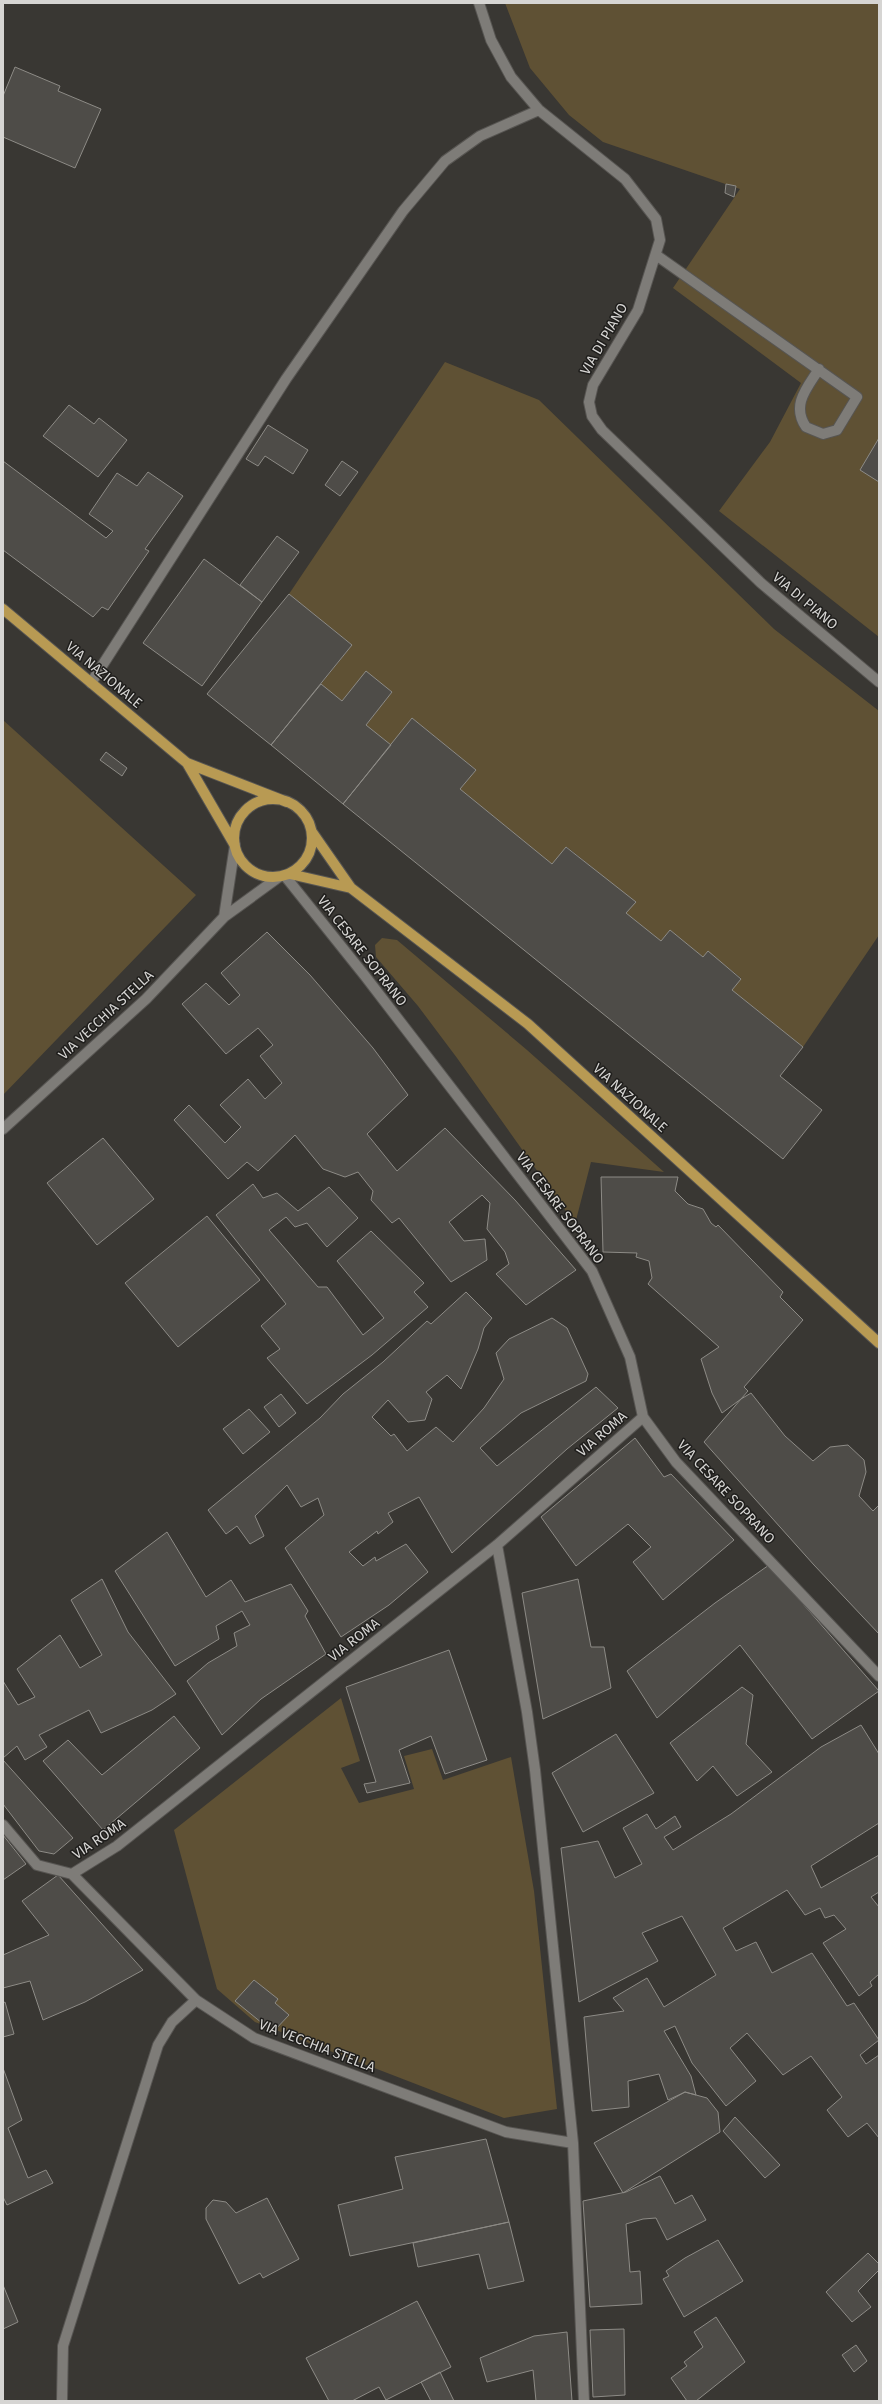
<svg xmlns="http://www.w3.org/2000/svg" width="882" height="2404" font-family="'Fira Sans',sans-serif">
<rect width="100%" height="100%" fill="#393733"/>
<!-- green -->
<path fill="#5f5134" d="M505 3H879V637L719 511 770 442 801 383 673 288 740 189 603 142 569 115 530 68Z
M445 362 539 400 774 629 879 711V935L803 1047 732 990 741 978 708 952 703 957 670 930 661 941 626 913 635 902 567 847 552 864 460 789 476 770 412 718 391 745 366 725 392 692 366 672 342 701 321 684 352 645 289 594Z
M3 720 196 895 3 1095Z
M382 938 397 940 527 1050 664 1172 591 1162 575 1224 457 1058 418 1006 376 957 375 945Z
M341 1698 360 1761 341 1768 359 1803 414 1789 404 1756 432 1749 443 1780 511 1757 534 1891 557 2109 504 2118 255 2022 217 1989 174 1830Z"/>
<!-- building -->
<path fill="#4e4c48" stroke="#8d8b86" d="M15 67 60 86 58 91 101 109 75 168 3 137V96Z
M726 184 736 186 734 197 725 193Z
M69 405 94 424 99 418 127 440 98 477 43 436Z
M268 425 308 450 293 474 265 456 258 466 246 459Z
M879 438V482L860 470Z
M3 461 106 538 113 531 89 514 117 473 137 486 148 472 183 496 145 549 149 551 108 610 102 607 93 617 3 550Z
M342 461 358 472 340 496 325 485Z
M277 536 299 552 262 602 240 585Z
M204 559 262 602 202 686 143 643Z
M289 594 352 645 271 745 207 694Z
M366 671 392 692 366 725 391 745 343 804 271 745 321 684 342 701Z
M412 718 476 770 460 789 552 864 566 847 636 902 626 913 661 941 670 930 703 957 708 951 741 979 732 990 803 1047 780 1076 822 1110 783 1159 343 804Z
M106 752 127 768 122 776 100 760Z
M267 932 310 975 373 1048 408 1095 367 1134 397 1171 445 1128 515 1200 576 1270 526 1305 496 1274 509 1264 505 1252 487 1229 490 1203 482 1195 449 1222 464 1241 485 1239 487 1260 451 1282 399 1218 392 1223 371 1200 373 1191 358 1172 345 1177 323 1169 295 1135 258 1171 247 1162 228 1179 174 1120 189 1105 225 1143 241 1127 220 1105 248 1079 265 1099 282 1083 260 1056 273 1045 258 1028 226 1054 182 1004 206 983 229 1005 240 995 221 973Z
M103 1138 154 1199 97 1245 47 1183Z
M601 1177H678L675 1191 688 1204 703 1209 711 1223 716 1227 718 1225 783 1292 780 1297 803 1320 744 1387 748 1391 741 1399 722 1413 712 1393 701 1359 719 1347 648 1284 652 1278 649 1261 636 1257 637 1253 603 1252Z
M253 1184 263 1198 277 1193 298 1211 329 1187 358 1218 327 1247 307 1223 295 1227 286 1217 269 1230 318 1287H327L363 1335 384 1318 337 1261 371 1231 424 1283 414 1292 428 1307 372 1355 307 1404 267 1358 280 1349 261 1326 286 1304 216 1215Z
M207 1216 260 1280 178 1347 125 1283Z
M466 1292 492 1318 484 1328 478 1349 461 1389 447 1375 426 1392 432 1399 425 1420 408 1422 388 1400 372 1417 391 1436 394 1434 407 1451 436 1427 453 1442 484 1408 504 1379 496 1353 509 1339 552 1318 567 1328 588 1374 586 1381 521 1413 480 1448 497 1466 596 1387 618 1408 567 1449 452 1553 419 1497 388 1513 393 1522 378 1534 377 1531 349 1552 363 1566 375 1557 376 1561 406 1544 428 1572 389 1605 341 1637 285 1548 324 1515 318 1498 301 1507 287 1485 255 1516 264 1536 250 1544 237 1526 226 1534 208 1510 320 1418 343 1394 383 1362 427 1321 431 1324Z
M751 1393 785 1436 813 1461 830 1447 848 1445 864 1460 866 1472 859 1496 873 1511 879 1505V1634L814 1565 704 1442 741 1399Z
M281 1394 296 1413 279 1427 264 1407Z
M249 1409 270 1432 243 1454 223 1429Z
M635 1438 664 1477 671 1474 734 1540 663 1600 633 1562 651 1547 628 1524 576 1566 541 1517Z
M167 1532 206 1597 231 1580 245 1602 291 1584 308 1611 305 1616 326 1654 261 1699 222 1735 187 1681 208 1663 237 1646 234 1633 250 1625 242 1611 216 1626 219 1639 175 1666 115 1571Z
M769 1565 879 1691 812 1739 740 1645 657 1718 627 1671 715 1603Z
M102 1579 128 1632 176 1694 152 1710 101 1733 89 1710 39 1735 47 1747 25 1760 17 1746 3 1758V1681L18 1705 35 1697 17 1669 60 1635 80 1668 102 1655 71 1600Z
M578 1579 591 1647H604L611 1688 543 1719 522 1593Z
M449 1650 487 1760 445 1774 431 1736 399 1750 410 1783 367 1793 364 1784 376 1782 346 1687Z
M742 1687 753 1695 746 1744 772 1772 737 1796 713 1766 697 1781 670 1743Z
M174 1716 200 1748 103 1830 43 1761 68 1740 102 1775Z
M861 1725 879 1754V1823L811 1866 821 1888 879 1855V1892L871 1897 879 1907V1974L870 1982 872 1986 859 1996 823 1943 846 1929 834 1915 825 1918 820 1908 805 1915 787 1890 723 1928 736 1951 756 1942 772 1973 812 1953 847 2006 854 2003 879 2040 860 2055 866 2064 879 2055V2138L867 2123 848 2137 827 2110 842 2097 811 2056 783 2075 747 2033 730 2048 756 2081 726 2106 692 2063 675 2026 664 2031 691 2076 696 2095 685 2092 668 2100 659 2074 628 2081 629 2107 592 2111 584 2017 624 2011 613 1998 647 1978 664 2007 716 1975 682 1916 642 1933 658 1961 579 2002 561 1848 598 1841 615 1878 642 1864 623 1828 647 1814 656 1829 675 1816 681 1827 664 1837 673 1850 731 1814 821 1747Z
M616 1734 654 1793 583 1832 552 1773Z
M3 1760 73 1838 54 1854 39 1851 3 1804Z
M3 1835 26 1864 3 1880Z
M58 1875 143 1970 85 2002 43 2020 30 1981 3 1988V1955L49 1935 22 1901Z
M254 1980 278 1999 275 2003 289 2015 273 2032 235 2001Z
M5 2002 14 2034 3 2037V2003Z
M3 2068 22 2120 8 2128 28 2178 46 2170 53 2183 7 2205 3 2197Z
M685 2092 707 2098 718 2112 720 2132 623 2193 594 2143Z
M735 2117 780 2165 765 2178 723 2131Z
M486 2139 509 2222 350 2256 338 2205 403 2189 395 2157Z
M660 2176 675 2204 692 2195 706 2220 667 2240 656 2218 643 2219 626 2224 630 2272 640 2271 642 2304 590 2307 583 2201 626 2192Z
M267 2198 299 2259 263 2278 260 2273 239 2284 206 2219V2208L213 2200 226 2202 236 2213Z
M509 2222 524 2281 488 2289 479 2254 418 2267 413 2243Z
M718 2240 743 2281 684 2317 663 2279 669 2276 666 2271 685 2258Z
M868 2253 879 2264V2270L858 2291 871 2307 852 2322 826 2292Z
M3 2285 18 2322 3 2329Z
M417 2301 451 2367 386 2400 379 2387 352 2401H329L306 2358Z
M716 2317 745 2362 696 2401H687L671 2378 687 2366 684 2362 703 2347 694 2332Z
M624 2329 625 2395 593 2397 590 2330Z
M567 2332 572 2401H536L533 2370 487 2382 480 2358 534 2336Z
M856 2345 867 2361 854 2372 842 2355Z
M440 2372 454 2401H431L421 2382Z"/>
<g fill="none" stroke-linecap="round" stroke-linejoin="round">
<!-- minor casing -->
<g stroke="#575552" stroke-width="12">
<path id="minor" d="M479 3 491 40 511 77 539 110 625 179 656 219 660 240 638 310 593 385 589 402 592 416 602 430 761 583 879 682
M656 255 857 397 837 430 823 434 806 427C791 405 807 388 819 369
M91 683 286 379 403 211 445 161 480 136 539 110
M285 876 365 976 592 1271 630 1357 643 1417 676 1462 879 1676
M224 917 235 845
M3 1129 146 999 224 917 279 877
M497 1545 527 1712 535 1770 573 2143 584 2401
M3 1825 37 1865 72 1874 196 2000 254 2038 506 2132 573 2143
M72 1874 117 1846 497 1545 643 1417
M62 2401 63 2346 158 2045 172 2022 196 2000"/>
</g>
<!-- major casing -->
<g stroke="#575552" stroke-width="12">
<path id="major" d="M3 609 187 763 287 802
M187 763 234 844
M234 838a39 39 0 1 1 78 0a39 39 0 1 1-78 0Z
M312 832 351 888 528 1024 879 1343
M290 874 351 888"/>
</g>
<!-- minor -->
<use href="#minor" stroke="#7e7c78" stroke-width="10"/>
<!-- major -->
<use href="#major" stroke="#b89a53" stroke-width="10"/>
</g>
<g text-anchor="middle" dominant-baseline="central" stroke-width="3" stroke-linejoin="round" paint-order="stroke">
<!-- street labels -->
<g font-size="14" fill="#d6d5d3" stroke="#1f1e1c">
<text transform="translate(604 339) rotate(-60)">VIA DI PIANO</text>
<text transform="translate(805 601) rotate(40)">VIA DI PIANO</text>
<text transform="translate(104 675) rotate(40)">VIA NAZIONALE</text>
<text transform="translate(362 951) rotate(52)">VIA CESARE SOPRANO</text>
<text transform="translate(106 1015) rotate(-43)">VIA VECCHIA STELLA</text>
<text transform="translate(630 1098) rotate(42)">VIA NAZIONALE</text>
<text transform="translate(560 1208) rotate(53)">VIA CESARE SOPRANO</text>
<text transform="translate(602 1434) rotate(-41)">VIA ROMA</text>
<text transform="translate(726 1492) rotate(47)">VIA CESARE SOPRANO</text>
<text transform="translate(354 1640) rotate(-38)">VIA ROMA</text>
<text transform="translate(99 1839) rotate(-34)">VIA ROMA</text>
<text transform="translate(317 2046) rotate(21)">VIA VECCHIA STELLA</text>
</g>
</g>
<!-- border -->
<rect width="882" height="2404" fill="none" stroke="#d6d5d3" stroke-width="8"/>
</svg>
